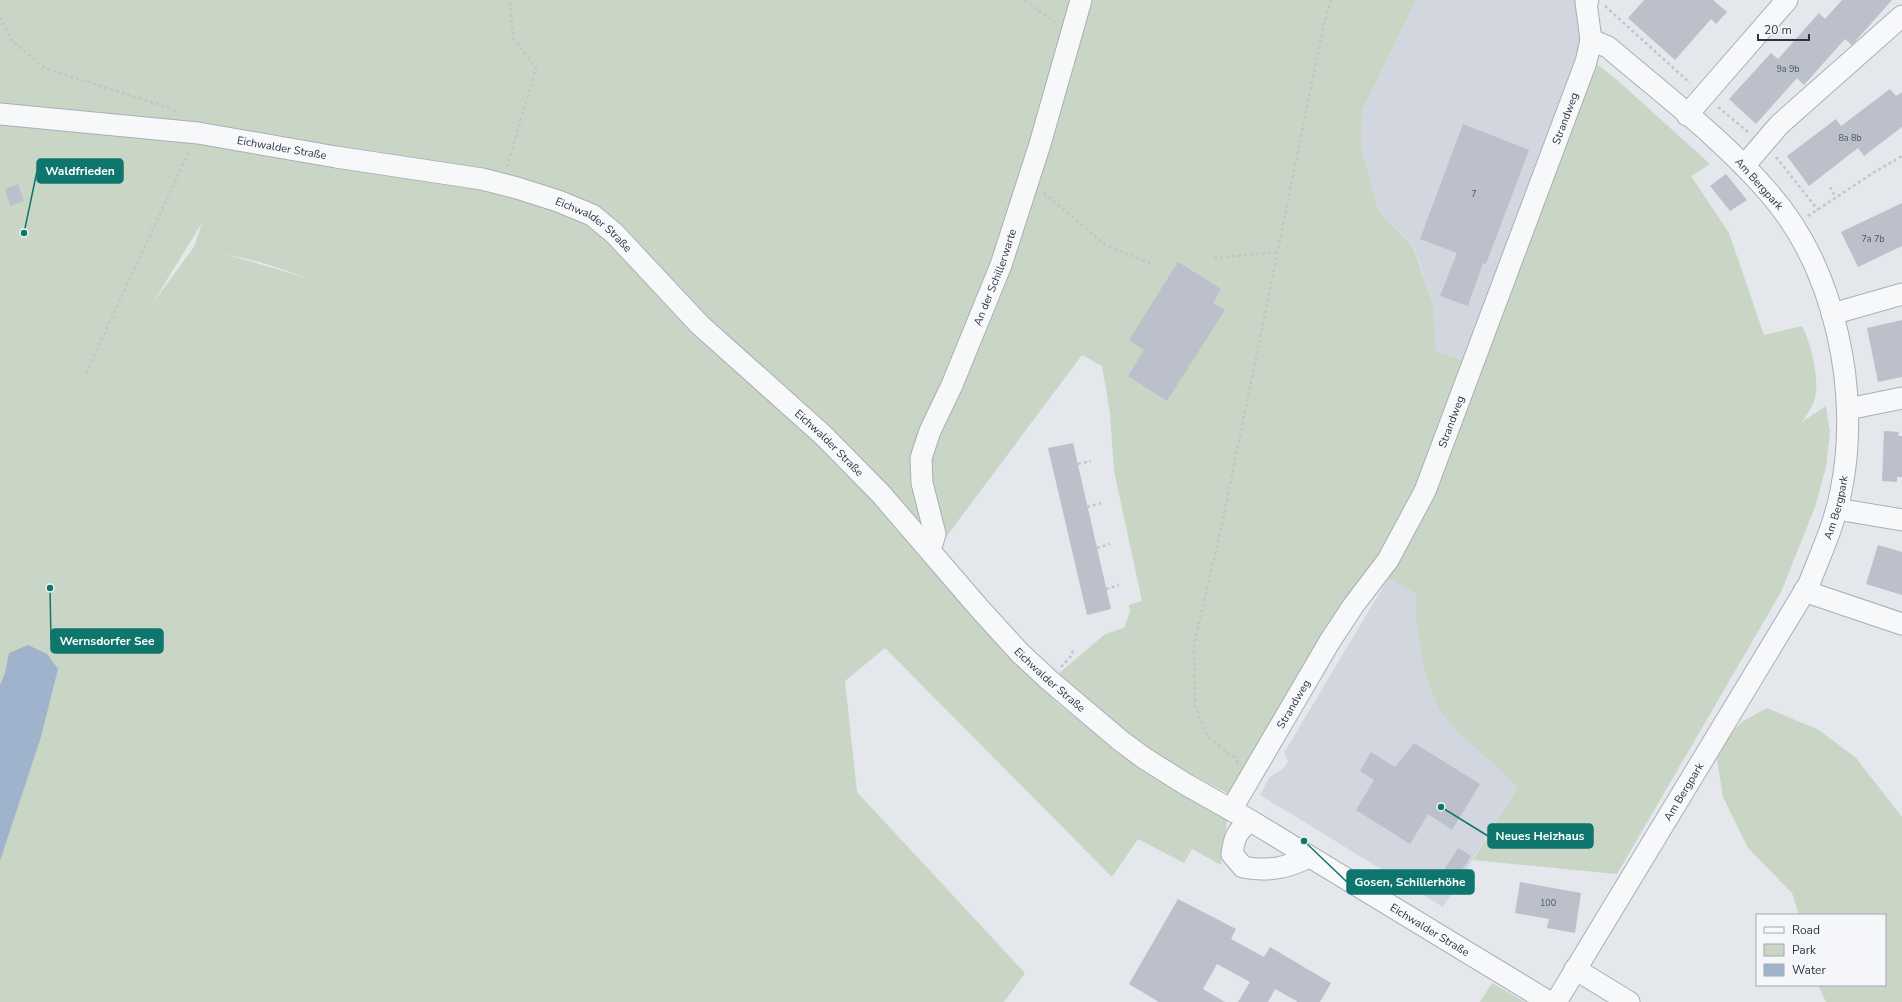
<svg xmlns="http://www.w3.org/2000/svg" width="1902" height="1002" font-family="'Nunito Sans',sans-serif">
<rect width="100%" height="100%" fill="#e4e7ec"/>
<!-- built -->
<path fill="#d2d6de" d="M1416 0H1581L1582 32 1574 67 1466 361 1436 351 1433 305 1414 247 1379 211 1361 147 1362 111Z
M1389 577 1418 594 1415 612 1506 775 1517 788 1443 907 1260 795 1269 778 1285 767 1288 761 1284 753Z"/>
<!-- green -->
<path fill="#c9d6c5" fill-rule="evenodd" d="M0 0H1416L1362 111 1361 147 1379 211 1413 247 1433 305 1436 351 1465 361 1574 67 1578 49 1616 79 1710 164 1691 176 1729 233 1764 335 1802 326C1811 343 1821 381 1814 401 1812 408 1806 415 1802 422L1826 406 1830 432 1826 467 1815 507 1781 592 1617 874 1473 860 1517 788 1506 775 1459 733 1439 710 1424 669 1415 612 1417 594 1373 569 1229 794 1147 751 1056 676 1105 634 1124 628 1130 612 1129 605 1142 601 1114 471 1110 413 1102 366 1082 355 943 541 927 527 913 548 1058 704 1103 738 1227 820 1221 865 1192 849 1184 863 1138 839 1112 877 885 648 845 681 857 792 1025 973 1004 1002H0ZM202 223 194 247 152 304ZM225 254 260 262 314 280Z
M1767 708 1819 730 1856 758 1902 817V1002H1826L1818 985H1885V915H1799L1792 893 1748 848 1723 797 1717 760 1723 740 1743 721Z
M1492 983 1525 1002H1480Z"/>
<!-- water -->
<path fill="#9fb4cc" d="M28 645 47 654 58 669 41 737 0 861V685L5 673 9 653Z"/>
<!-- building -->
<path fill="#bbc0ca" d="M1644 0H1713L1727 12 1716 24 1711 19 1675 60 1628 18Z
M1842 0H1892L1852 45 1845 39 1804 85 1797 78 1756 124 1729 99 1771 53 1778 59 1819 13 1825 19Z
M1890 89 1896 96 1902 92V127L1864 156 1858 148 1809 186 1787 156 1836 119 1841 126Z
M1463 124 1529 150 1486 264 1483 263 1468 306 1440 296 1457 253 1420 239Z
M1726 174 1747 200 1730 211 1710 186Z
M18 184 24 201 10 206 5 189Z
M1902 203V246L1858 267 1841 232Z
M1178 262 1221 289 1213 303 1225 310 1167 401 1128 376 1144 350 1129 340Z
M1902 320V377L1878 382 1867 328Z
M1884 431 1899 432 1898 436H1902V477H1897V482L1882 481Z
M1073 443 1111 609 1087 615 1048 448Z
M1878 545 1902 552V595L1866 584Z
M1414 743 1480 784 1452 830 1428 814 1410 844 1356 810 1374 780 1360 771 1371 752 1395 767Z
M1458 848 1471 856 1450 889 1437 881Z
M1520 882 1581 893 1575 933 1547 928 1549 919 1515 913Z
M1178 899 1236 929 1231 939 1264 957 1270 947 1331 983 1320 1002H1298L1275 989 1268 1002H1238L1250 982 1217 964 1203 989 1225 1002H1159L1129 984Z"/>
<g fill="none" stroke-linecap="round" stroke-linejoin="round">
<!-- minor casing -->
<g stroke="#a9aeb7" stroke-width="23">
<g id="minor">
<path id="s1" d="M0 114 198 133 336 157 482 179 517 188 558 201 592 215 614 233 700 325 823 435 881 494 979 608 1020 653 1049 680 1121 741 1144 758 1187 785 1251 821 1549 1002"/>
<path d="M1687 115 1787 0"/>
<path d="M1744 166 1779 125 1902 16"/>
<path d="M1832 314 1902 294"/>
<path d="M1848 409 1902 398"/>
<path d="M1837 509 1902 520"/>
<path id="s2" d="M930 550 935 534 922 483 921 458 930 431 952 385 1001 265 1040 144 1081 0"/>
<path d="M1804 591 1902 624"/>
<path id="s3" d="M1231 810 1330 641 1353 606 1388 560 1425 491 1586 62 1591 40 1586 2 1588 0"/>
<path d="M1251 821C1237 830 1234 838 1232 854L1243 867C1267 872 1287 868 1309 857"/>
<path d="M1575 969 1629 1002"/>
<path id="s4" d="M1556 1002 1809 584C1821 553 1835 523 1841 491 1861 394 1836 270 1770 194 1723 139 1663 94 1608 47L1591 40"/>
</g>
</g>
<!-- path -->
<path stroke="#c2c5cb" stroke-width="2.5" stroke-dasharray="3 3" stroke-linecap="butt" d="M1024 0 1055 22
M1605 6 1690 83
M0 17 12 41 45 68 172 109 176 112
M1718 107 1748 132
M1776 157 1818 210
M507 167 536 68 513 38 510 0
M1830 187 1836 198
M1044 193 1107 246 1153 264
M1808 216 1873 173 1902 156
M1214 258 1277 252
M86 373 189 151
M1078 464 1091 461
M1087 507 1101 503
M1097 548 1110 544
M1106 589 1119 585
M1061 667 1072 655 1073 649
M1238 763 1234 757 1208 737 1195 706 1194 644 1221 529 1324 24 1331 0"/>
<!-- minor -->
<use href="#minor" stroke="#f7f8fa" stroke-width="21"/>
</g>
<g text-anchor="middle" dominant-baseline="central" stroke-width="3.5" stroke-linejoin="round" paint-order="stroke">
<!-- number labels -->
<g font-size="9" fill="#4f5766">
<text x="1788" y="69">9a 9b</text>
<text x="1850" y="138">8a 8b</text>
<text x="1474" y="194">7</text>
<text x="1873" y="239">7a 7b</text>
<text x="1548" y="903">100</text>
</g>
<!-- street labels -->
<g font-size="11" fill="#2b3445" stroke="#f4f6f9">
<text stroke="none"><textPath href="#s3" startOffset="772">Strandweg</textPath></text>
<text stroke="none"><textPath href="#s1" startOffset="284">Eichwalder Straße</textPath></text>
<text transform="translate(1759 184) rotate(48)">Am Bergpark</text>
<text stroke="none"><textPath href="#s1" startOffset="609">Eichwalder Straße</textPath></text>
<text stroke="none"><textPath href="#s2" startOffset="290">An der Schillerwarte</textPath></text>
<text stroke="none"><textPath href="#s3" startOffset="448">Strandweg</textPath></text>
<text stroke="none"><textPath href="#s1" startOffset="932">Eichwalder Straße</textPath></text>
<text stroke="none"><textPath href="#s4" startOffset="570">Am Bergpark</textPath></text>
<text stroke="none"><textPath href="#s1" startOffset="1256">Eichwalder Straße</textPath></text>
<text stroke="none"><textPath href="#s3" startOffset="123">Strandweg</textPath></text>
<text stroke="none"><textPath href="#s4" startOffset="246">Am Bergpark</textPath></text>
<text stroke="none"><textPath href="#s1" startOffset="1712">Eichwalder Straße</textPath></text>
</g>
</g>
<!-- callouts -->
<path fill="none" stroke="#0f766e" stroke-width="1.5" d="M24 233L37 171M50 588L51 641M1441 807L1488 836M1304 841L1347 882"/>
<g fill="#0f766e" stroke="#f4f6f9" stroke-width="1.5">
<circle cx="24" cy="233" r="4"/>
<circle cx="50" cy="588" r="4"/>
<circle cx="1441" cy="807" r="4"/>
<circle cx="1304" cy="841" r="4"/>
</g>
<g fill="#0f766e" stroke="#0f766e" stroke-width="1.5">
<rect x="37" y="159" width="86" height="24" rx="4"/>
<rect x="51" y="629" width="112" height="24" rx="4"/>
<rect x="1488" y="824" width="105" height="24" rx="4"/>
<rect x="1347" y="870" width="127" height="24" rx="4"/>
</g>
<g font-size="12" text-anchor="middle" font-weight="bold" fill="#fff">
<text x="80" y="175">Waldfrieden</text>
<text x="107" y="645">Wernsdorfer See</text>
<text x="1540" y="840">Neues Heizhaus</text>
<text x="1410" y="886">Gosen, Schillerhöhe</text>
</g>
<!-- legend -->
<rect x="1756" y="914" width="130" height="72" fill="#f4f6f9" stroke="#a4a8b1"/>
<rect x="1764" y="927" width="20" height="6" fill="#f7f8fa" stroke="#a4a8b1"/>
<text x="1792" y="934" font-size="12" fill="#2b3445">Road</text>
<rect x="1764" y="944" width="20" height="12" fill="#c9d6c5" stroke="#a4a8b1"/>
<text x="1792" y="954" font-size="12" fill="#2b3445">Park</text>
<rect x="1764" y="964" width="20" height="12" fill="#9fb4cc" stroke="#a4a8b1"/>
<text x="1792" y="974" font-size="12" fill="#2b3445">Water</text>
<!-- scale -->
<path d="M1758 34v6h51v-6" fill="none" stroke="#2b3445" stroke-width="2"/>
<text x="1764" y="34" font-size="12" fill="#2b3445" stroke="#f4f6f9" stroke-width="3" paint-order="stroke">20 m</text>
</svg>
